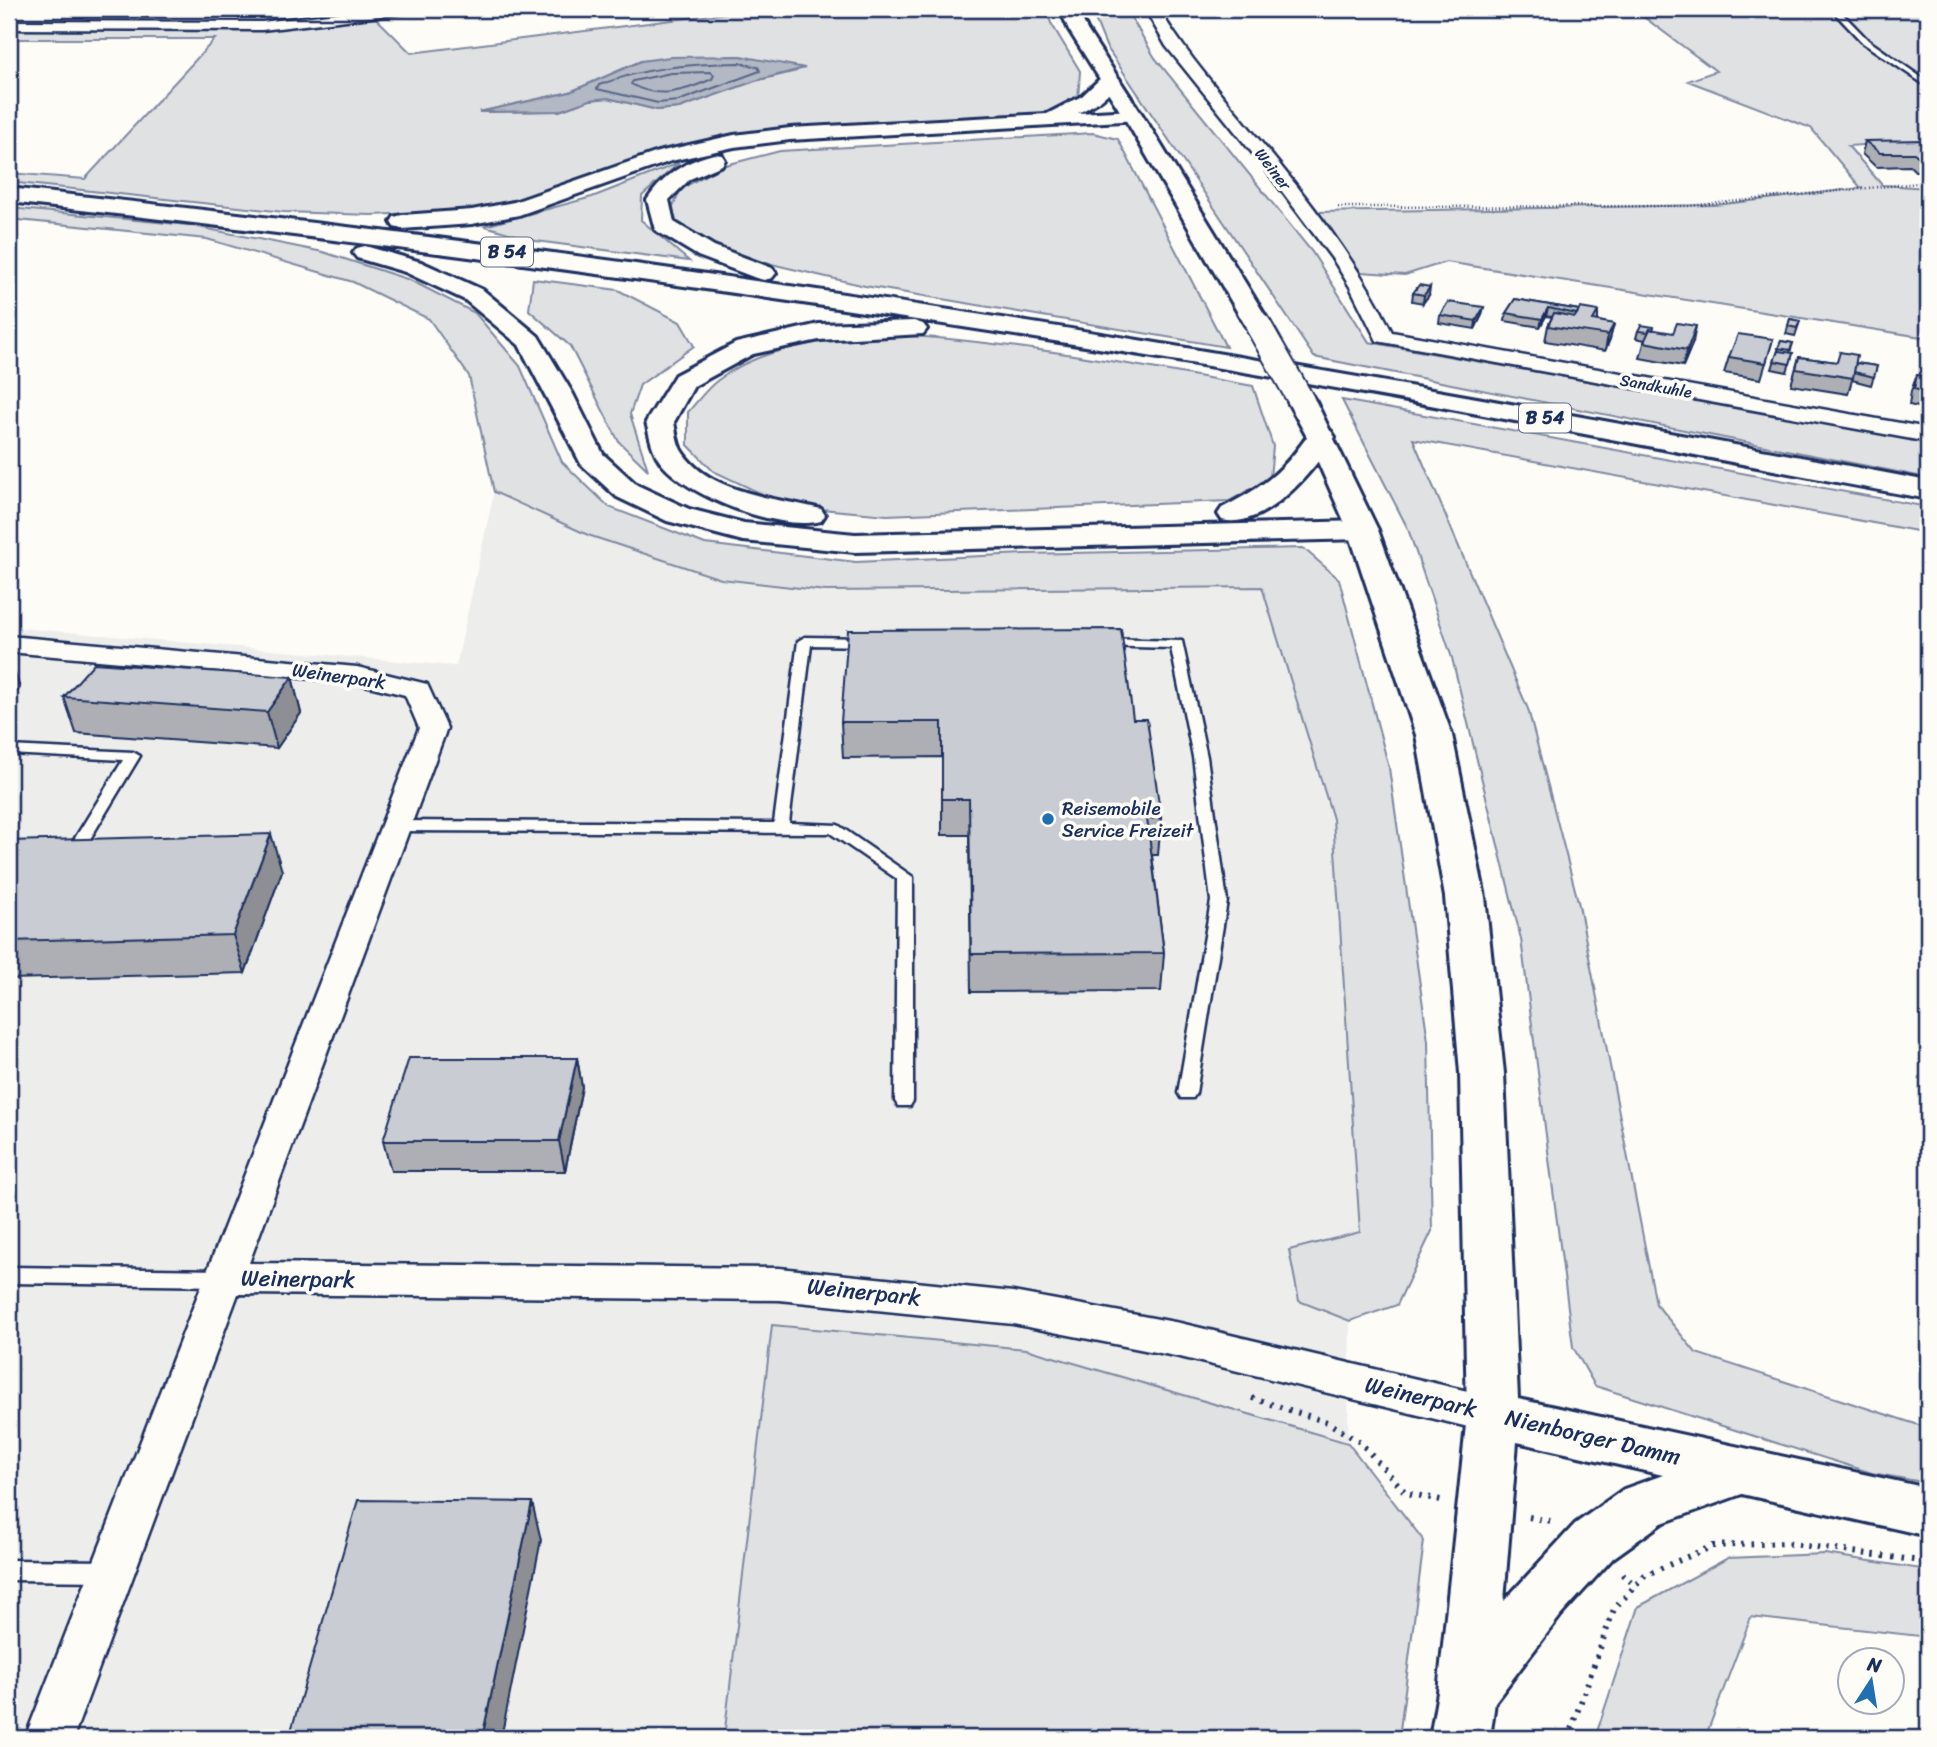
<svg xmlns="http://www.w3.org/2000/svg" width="1937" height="1747" font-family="Sriracha,sans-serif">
<rect width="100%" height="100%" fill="#fdfcf7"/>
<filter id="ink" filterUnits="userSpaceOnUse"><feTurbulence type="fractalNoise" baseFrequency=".0143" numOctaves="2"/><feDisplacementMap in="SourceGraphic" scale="14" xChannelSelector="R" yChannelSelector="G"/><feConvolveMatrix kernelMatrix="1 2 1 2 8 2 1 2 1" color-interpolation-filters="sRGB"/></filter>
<g filter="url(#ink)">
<!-- built -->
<path fill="#edeeec" d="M494 492 588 535 722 579 826 591 1263 586 1333 819 1360 1232 1289 1250 1299 1301 1350 1321 1348 1443 1026 1349 772 1325 724 1738H9V627L456 666Z"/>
<!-- green -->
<path fill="#e0e1e3" stroke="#7e88a0" stroke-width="2" fill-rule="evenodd" d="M759 9H1046L1051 23 1080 71 1078 101 1060 112 1027 118 792 129 556 191 461 211 371 215 284 212 9 182V173L85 179 215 39H9V20L84 21 87 24H249L372 14 411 53ZM740 56 797 71 755 81 679 108 657 110 608 98 590 100 559 111 479 112 570 92 641 61Z
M1091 9H1129L1131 17 1155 58 1312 252 1369 342 1928 442V478L1314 357 1106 46Z
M1633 9H1928V140L1848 146 1882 185 1928 188V338L1446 262 1405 275 1361 272 1316 212 1716 205 1861 188 1811 128 1688 81 1716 71Z
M1093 133 1118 139 1226 347 865 286 754 260 716 248 667 219 681 189 722 166 780 151Z
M679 163 642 196 641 220 689 261 536 241 485 226 592 197Z
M9 208 188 225 323 252 410 280 475 313 520 366 562 462 609 507 705 544 856 562 1024 554 1303 548 1339 579 1389 768 1428 1041 1432 1231 1397 1305 1350 1321 1299 1301 1289 1250 1360 1232 1333 819 1262 587 826 591 721 579 588 535 494 492 469 376 429 319 353 282 207 239 9 219Z
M533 279 618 290 680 322 694 346 640 385 630 414 648 470 619 442 570 346 529 310Z
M879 334C1005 340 1129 364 1253 386L1273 446 1270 478 1229 501 887 515 788 506 713 471 688 445V412C697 402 707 388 718 380 763 346 824 341 879 334Z
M1342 400 1928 507V533L1413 439 1528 709 1579 905 1656 1304 1696 1353 1928 1428V1483L1872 1473 1595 1386 1573 1347 1521 939 1452 658 1408 529Z
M772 1325 1026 1349 1348 1443 1424 1541 1399 1738H724Z
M1825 1554 1928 1570V1637L1751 1617 1705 1738H1595L1638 1607 1728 1558Z"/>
<!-- water -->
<path fill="#b3b8c5" stroke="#76819c" stroke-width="2" d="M740 56 805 68 755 81 679 108 657 110 608 98 590 100 559 111 479 112 570 92 641 61 670 57Z"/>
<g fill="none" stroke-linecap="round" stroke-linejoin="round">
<!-- shore -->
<path stroke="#586687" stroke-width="2" d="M740 63 758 67 760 71 678 101 658 103 597 89 599 85C646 67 690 64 740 63Z
M711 72 714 75 712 79C685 91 658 100 631 84L633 81 671 73Z"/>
<!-- lane casing -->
<g stroke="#1b2f5e" stroke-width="5">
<path id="lane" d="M1831 9H1838L1868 40 1928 82V87L1863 43Z
M805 637 867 638 874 642 867 646 811 645 789 823 838 825 913 877V1101L910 1106H898L895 1101 897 879 830 833 396 831 388 826 396 821 774 823 798 641Z
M1102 639 1182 641 1207 757 1227 901 1196 1093 1193 1098H1181L1178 1093 1211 901 1193 757 1171 648 1097 646 1095 643Z
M9 746 133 752 140 756 78 859 72 861 64 856 123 760 9 754Z
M9 1267 224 1270 231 1272 234 1278 231 1284 224 1286 9 1283Z
M9 1560 111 1561 119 1564 122 1571 119 1578 111 1581 9 1580Z"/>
</g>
<!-- street casing -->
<g stroke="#1b2f5e" stroke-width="5">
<path id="street" d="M371 9H412L405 13 262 30 9 29V21L262 22Z
M1145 9H1159C1186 55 1222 94 1256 136 1307 197 1357 260 1392 332L1928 428V442L1377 341 1350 287 1334 261 1266 170 1166 46Z
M9 636 357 667 427 684 447 728 249 1263 779 1268 1013 1292 1180 1323 1493 1397 1508 1402 1514 1415 1508 1428 1493 1433 1180 1357 1013 1324 779 1300 238 1294 73 1738H25L419 728 405 695 357 683 9 652Z"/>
</g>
<!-- secondary casing -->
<g stroke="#1b2f5e" stroke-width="6">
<path id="secondary" d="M1060 9H1078L1087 30 1150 127 1271 325 1267 330 1258 333 1249 330 1245 325 1130 127 1069 30Z
M1302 394 1312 396 1316 402 1378 530 1452 735 1485 897 1504 1073 1518 1399 1928 1488V1536L1742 1494 1662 1523 1613 1558 1561 1615 1495 1702 1490 1738H1430L1438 1692 1467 1415 1460 1073 1445 897 1416 735 1348 530 1307 437 1288 402 1292 396ZM1517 1442 1663 1475 1624 1489 1575 1524 1504 1601Z"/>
</g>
<!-- highway casing -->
<g stroke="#1b2f5e" stroke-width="6">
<path id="highway" d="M1110 74 1117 76 1120 80C1109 95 1095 105 1078 113L1133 110 1140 112 1143 116 1140 120 790 140 734 147 671 161 519 215 472 224 402 229 394 227 391 222 394 217 402 215 472 210 514 202 658 152 734 135 790 128 1047 114 1082 96 1103 76Z
M714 154 722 155 725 160 722 165 690 179 669 200 674 222 714 246 772 268 776 273 772 278 764 280 756 278 698 256 655 230 647 200C664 175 685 161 714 154Z
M9 188C252 215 494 243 735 278 1135 335 1532 406 1928 481V499C1688 455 1449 406 1208 366 810 300 410 246 9 202Z
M365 246 421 262 483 290 538 336 573 394 603 454 637 485 689 509 744 523 855 534 1363 521 1374 524 1378 530 1374 536 1363 539 855 552 743 541 667 521 617 497 581 464 519 345 465 300 405 272 357 258 353 253 357 248Z
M914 321 923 324 927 329 923 334 819 340 753 354 694 386 674 422C676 432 677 445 683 453 711 494 777 498 821 509L825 515 821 521C779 532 687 496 661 463 652 451 650 437 646 422L675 375 736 343 819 324Z
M1321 429 1331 431 1335 437C1316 469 1264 531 1222 520L1218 514 1222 508C1266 485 1283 472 1311 431Z"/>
</g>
<!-- path-far1 -->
<path stroke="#1b2f5e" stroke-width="2.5" stroke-dasharray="1 2.5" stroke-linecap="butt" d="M1338 207 1689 206 1928 182"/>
<!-- path -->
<path stroke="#1b2f5e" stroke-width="6" stroke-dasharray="2.5 7" stroke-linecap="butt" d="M1252 1398 1327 1422 1360 1442 1406 1493 1441 1500
M1529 1517 1551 1521
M1622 1574 1635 1585
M1568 1738 1614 1609 1645 1575 1713 1546 1785 1543 1928 1562"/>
<!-- lane -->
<use href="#lane" fill="#fdfcf7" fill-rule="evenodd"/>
<!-- street -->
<use href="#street" fill="#fdfcf7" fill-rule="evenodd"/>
<!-- secondary -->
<use href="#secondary" fill="#fdfcf7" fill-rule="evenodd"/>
<!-- highway -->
<use href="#highway" fill="#fdfcf7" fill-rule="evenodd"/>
<!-- secondary-bridge casing -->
<g stroke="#1b2f5e" stroke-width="29" stroke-linecap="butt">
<path id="secondary-bridge" d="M1258 325 1302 402"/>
</g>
<!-- secondary-bridge -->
<use href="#secondary-bridge" stroke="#fdfcf7" stroke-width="25"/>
</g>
<!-- wall -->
<path fill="#adafb5" stroke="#1b2f5e" stroke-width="2" d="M1865 141H1928V171H1915L1910 166 1876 167 1862 154Z
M1413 293 1429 295 1423 303 1412 301Z
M1515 299 1598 313V321L1614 324 1610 339 1605 351 1545 341 1548 326 1552 317 1546 316 1540 327 1505 321 1506 313Z
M1440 315H1482L1475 329 1439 323Z
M1790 319 1800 321 1795 336 1786 334Z
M1653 330 1693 342 1683 366 1640 358 1645 340 1636 338 1638 331Z
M1773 339 1761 379 1724 373 1729 357Z
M1781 341 1793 343 1790 353H1793L1787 372 1772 369Z
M1799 357 1837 362 1856 363 1877 366 1871 385 1852 380 1848 394 1791 385Z
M1917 375 1928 377V409L1909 405 1911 391Z
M292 677 301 713 277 748 76 733 64 697Z
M1133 719 1161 818 1158 855H1152L1164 953 1161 991 971 992 969 835H942V757L843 758 841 722Z
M9 841 282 871 245 973 9 979Z
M577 1058 582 1087 565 1171H391L383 1141Z"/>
<!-- shaded-wall -->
<path fill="#8d8f94" stroke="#1b2f5e" stroke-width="2" d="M1430 287 1429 295 1423 303 1424 295Z
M1484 307 1482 315 1475 329 1476 321Z
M1548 308 1546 316 1540 327 1542 319Z
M1614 324 1610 339 1605 351 1608 335Z
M1696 326 1693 342 1683 366 1687 350Z
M9 656 20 688 9 700Z
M292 677 301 713 277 748 267 712Z
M271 834 282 871 245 973 233 935Z
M577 1058 582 1087 565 1171 559 1141Z
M532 1502 541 1540 501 1738H482Z"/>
<!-- building -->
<path fill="#c9ccd3" stroke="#1b2f5e" stroke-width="2" d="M1927 140 1928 141V157H1919L1914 153H1880L1865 141Z
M1419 285 1430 287 1424 295 1413 293Z
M1515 299 1579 310 1577 314 1548 308 1542 319 1506 313Z
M1448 302 1484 307 1476 321 1440 315Z
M1580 308 1598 311 1593 320 1614 324 1608 335 1548 326 1554 313 1575 317Z
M1790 319 1800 321 1797 328 1788 326Z
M1677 323 1696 326 1687 350 1644 342 1650 329 1673 333Z
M1641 325 1654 327 1653 330 1650 329 1648 332 1638 331Z
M1738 334 1773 339 1766 363 1729 357Z
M1781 341 1793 343 1790 350 1778 348Z
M1778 351 1793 353 1790 364 1774 361Z
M1840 352 1857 355 1853 378 1796 369 1799 357 1837 362Z
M1856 363 1877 366 1874 377 1854 372Z
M1917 375 1928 377V392L1914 389Z
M1121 629 1133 719H1147L1161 818 1147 819 1164 953 971 954 969 799H942V722H841L848 630Z
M94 663 292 677 267 712 64 697Z
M271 834 233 935 9 941V841Z
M409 1058H577L559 1141H383Z
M358 1500 532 1502 482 1738H289Z"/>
</g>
<!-- markers -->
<circle fill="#1f6fb2" stroke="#fdfcf7" stroke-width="2.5" cx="1048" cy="819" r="7"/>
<g text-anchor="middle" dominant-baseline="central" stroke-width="7" stroke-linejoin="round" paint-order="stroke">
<!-- far-street labels -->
<g font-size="16" fill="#1b2f5e" stroke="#fdfcf7">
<text transform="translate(1273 169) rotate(52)">Weiner</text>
<text transform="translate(1656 386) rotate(10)">Sandkuhle</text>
</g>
<!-- shield labels -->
<g fill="#fdfcf7" stroke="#5f6c8c" stroke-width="2">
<rect x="481" y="237.5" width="52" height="29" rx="5"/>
<rect x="1519" y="403.5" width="52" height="29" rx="5"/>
</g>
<g font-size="18" font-weight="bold" fill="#1b2f5e">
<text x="507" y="252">B 54</text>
<text x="1545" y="418">B 54</text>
</g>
<!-- street labels -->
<g font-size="19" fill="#1b2f5e" stroke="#fdfcf7">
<text transform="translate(339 676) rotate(8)">Weinerpark</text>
</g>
<!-- poi labels -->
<g font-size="19" fill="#1b2f5e" stroke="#fdfcf7" text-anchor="start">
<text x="1062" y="808">Reisemobile<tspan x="1062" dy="22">Service Freizeit</tspan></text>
</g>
<!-- near-street labels -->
<g font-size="23" fill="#1b2f5e" stroke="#fdfcf7">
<text transform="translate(298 1279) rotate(1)">Weinerpark</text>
<text transform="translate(864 1292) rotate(6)">Weinerpark</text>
<text transform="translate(1421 1397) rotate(13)">Weinerpark</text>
<text transform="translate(1593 1437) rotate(13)">Nienborger Damm</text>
</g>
</g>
<!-- margin -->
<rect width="1937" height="1747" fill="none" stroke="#fdfcf7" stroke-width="35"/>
<rect x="18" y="18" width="1902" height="1712" fill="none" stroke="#1b2f5e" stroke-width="2.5" filter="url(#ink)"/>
<!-- north arrow -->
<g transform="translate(1871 1681) rotate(12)"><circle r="33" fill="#fdfcf7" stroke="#a3aaba" stroke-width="2"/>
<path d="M0-5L12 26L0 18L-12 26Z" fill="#1f6fb2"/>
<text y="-10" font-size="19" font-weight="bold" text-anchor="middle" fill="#1b2f5e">N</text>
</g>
</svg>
